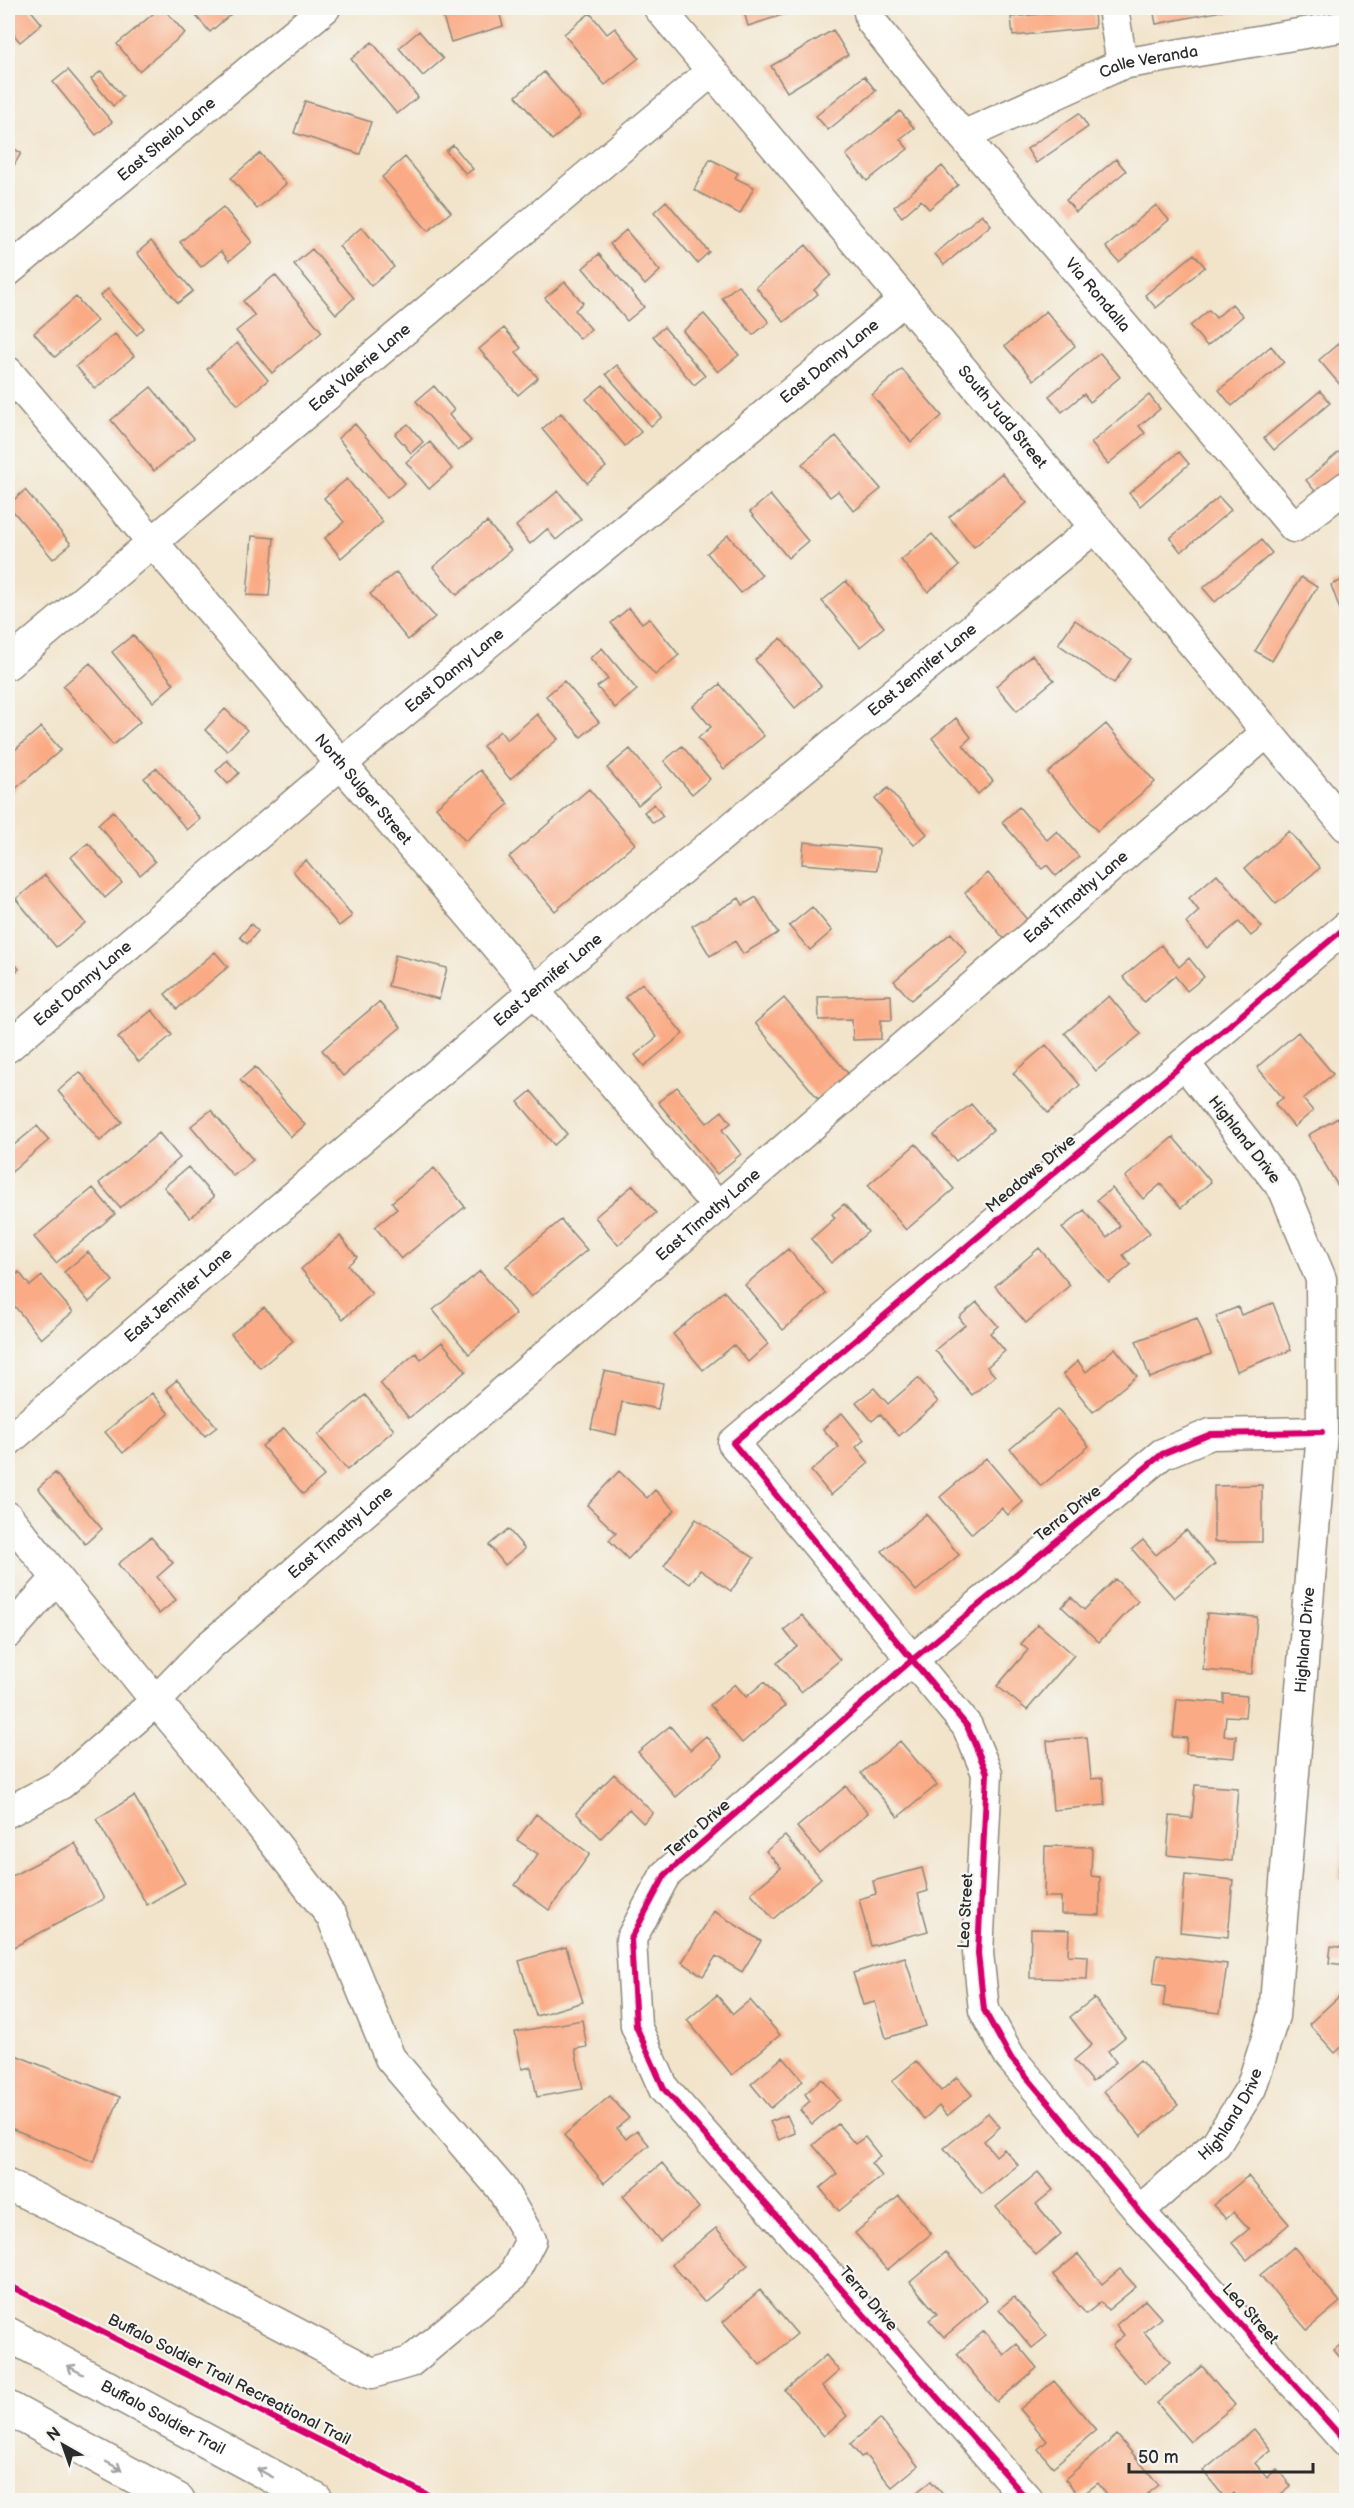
<svg xmlns="http://www.w3.org/2000/svg" width="1354" height="2508" font-family="'Balsamiq Sans',sans-serif">
<rect width="100%" height="100%" fill="#f6f6f2"/>
<filter id="ink" filterUnits="userSpaceOnUse"><feTurbulence type="fractalNoise" baseFrequency=".0167" numOctaves="2"/><feDisplacementMap in="SourceGraphic" scale="12" xChannelSelector="R" yChannelSelector="G"/><feConvolveMatrix kernelMatrix="1 2 1 2 8 2 1 2 1" color-interpolation-filters="sRGB"/></filter>
<filter id="wash" filterUnits="userSpaceOnUse"><feTurbulence type="fractalNoise" baseFrequency=".008" numOctaves="4" result="noise"/><feDisplacementMap in="SourceGraphic" scale="24" xChannelSelector="R" yChannelSelector="G"/><feGaussianBlur stdDeviation="1.35" result="paint"/><feColorMatrix in="noise" values="0 0 0 0 0 0 0 0 0 0 0 0 0 0 0 0 0 1.4 0 .05"/><feComposite in="paint" operator="in"/></filter>
<g filter="url(#wash)">
<rect width="100%" height="100%" fill="#f2e4cb"/>
<g id="blocks">
<!-- building -->
<path fill="#faaa84" d="M8 8H29L42 24 20 42 8 28Z
M160 8H163L185 33 139 71 117 44Z
M189 8H226L231 14 210 32Z
M440 8H498L503 26 451 42Z
M743 8H804L748 26Z
M1153 8H1232V9L1156 24Z
M1094 9 1095 28 1013 36 1011 17Z
M590 13 607 34 615 28 639 58 605 85 564 34Z
M833 30 848 55 787 92 771 66Z
M419 31 443 59 423 76 399 48Z
M372 42 418 97 397 114 351 59Z
M68 70 112 122 96 135 53 82Z
M101 71 123 97 113 106 91 79Z
M544 72 581 116 552 140 516 96Z
M864 76 876 91 828 130 816 116Z
M305 101 371 122 360 154 294 133Z
M900 111 914 128 900 139 908 149 867 181 846 155Z
M1079 113 1088 127 1036 163 1027 149Z
M8 145 21 153 8 176Z
M453 145 473 169 466 174 446 151Z
M260 153 286 184 257 209 231 178Z
M405 157 451 212 428 231 382 177Z
M710 159 738 173 735 178 754 187 740 214 694 190Z
M1116 159 1126 171 1076 212 1066 200Z
M942 166 958 185 929 209 921 200 902 217 894 207Z
M666 201 709 252 697 263 654 212Z
M1156 205 1169 220 1119 262 1106 247Z
M223 207 252 242 229 261 221 251 201 267 180 242Z
M982 214 991 225 944 265 935 254Z
M362 227 394 267 371 286 339 246Z
M626 230 660 271 645 285 610 244Z
M151 241 193 291 178 303 137 253Z
M806 245 831 275 814 290 818 294 784 322 756 287Z
M312 249 354 298 336 314 294 264Z
M599 254 644 307 627 321 583 268Z
M1194 254 1205 267 1156 308 1145 295Z
M275 275 322 332 272 373 236 331 255 316 243 301Z
M565 282 583 303 575 310 591 329 580 339 545 298Z
M738 285 769 322 753 335 722 298Z
M108 289 144 328 137 335 100 296Z
M76 297 97 321 55 357 34 333Z
M1232 304 1243 316 1207 346 1190 326 1209 310 1216 318Z
M1046 311 1075 346 1034 380 1005 346Z
M704 314 739 355 718 372 683 331Z
M664 327 705 376 694 385 653 336Z
M504 328 521 348 516 352 538 378 518 395 479 349Z
M115 334 134 356 95 389 76 366Z
M1346 337V382L1341 386 1319 360Z
M237 343 268 380 238 405 207 369Z
M1271 346 1284 362 1232 406 1219 390Z
M1100 353 1120 377 1090 402 1084 394 1062 412 1049 396Z
M617 365 662 417 651 426 606 374Z
M902 369 942 416 911 442 872 395Z
M603 385 641 432 625 446 586 399Z
M434 386 454 410 449 415 471 441 458 451 416 401Z
M151 387 194 438 154 471 111 420Z
M1320 391 1330 403 1274 450 1264 438Z
M1149 395 1160 409 1139 426 1145 433 1108 464 1091 443Z
M561 413 606 467 587 483 542 429Z
M355 424 405 483 387 498 338 438Z
M408 424 423 442 411 453 395 434Z
M836 436 881 489 854 511 838 491 830 497 802 464Z
M430 442 452 469 429 489 406 462Z
M1346 446V473L1319 496 1306 480Z
M1179 452 1189 464 1140 506 1129 493Z
M1002 473 1027 503 974 547 949 517Z
M347 479 383 522 341 558 325 538 344 522 324 498Z
M25 490 71 544 53 559 8 505Z
M558 491 581 519 556 540 547 529 530 544 516 526Z
M770 495 808 541 788 558 750 512Z
M1219 497 1231 510 1181 552 1170 538Z
M487 522 511 550 457 595 433 567Z
M932 534 959 566 928 592 901 560Z
M728 535 762 575 741 593 707 553Z
M252 536 274 538 269 596 247 595Z
M1261 540 1272 553 1215 602 1203 588Z
M396 572 435 617 408 640 370 594Z
M1301 577 1317 587 1272 661 1255 651Z
M1345 579 1346 583V626L1331 585Z
M846 581 884 627 860 647 822 601Z
M629 608 642 623 649 618 679 655 655 675 611 623Z
M1075 620 1131 659 1114 683 1058 644Z
M133 635 174 684 153 702 112 652Z
M781 638 821 686 795 708 755 660Z
M602 648 637 690 615 708 597 687 608 679 590 658Z
M1032 655 1054 680 1017 711 996 686Z
M90 663 140 722 113 745 63 686Z
M564 681 599 722 581 737 546 696Z
M720 684 764 736 724 769 698 738 711 727 693 706Z
M225 709 247 730 227 751 205 730Z
M537 714 558 739 510 779 483 746 500 731 507 740Z
M956 718 971 737 963 745 993 781 978 794 932 738Z
M1106 724 1155 782 1097 831 1048 773Z
M41 727 61 750 8 795V756Z
M682 746 710 779 692 794 664 761Z
M630 749 661 786 638 805 607 768Z
M227 760 239 773 228 784 216 771Z
M157 768 200 819 187 830 144 778Z
M480 770 509 804 465 841 436 807Z
M888 788 927 834 914 845 875 799Z
M589 789 635 844 555 911 509 857Z
M654 804 663 816 653 823 644 812Z
M1019 807 1047 840 1057 831 1079 857 1056 876 1047 865 1042 869 1002 822Z
M113 811 155 862 140 875 98 824Z
M1289 831 1320 868 1276 904 1245 868Z
M804 842 879 849 877 870 802 864Z
M88 843 122 883 105 898 71 857Z
M306 860 352 916 339 926 293 871Z
M988 873 1029 922 1006 941 965 893Z
M1217 874 1262 927 1251 936 1239 922 1207 948 1186 923 1199 911 1189 898Z
M45 875 85 923 56 947 16 899Z
M756 897 778 933 743 954 735 941 710 956 692 926 739 898 743 905Z
M812 907 832 931 810 950 789 926Z
M251 924 258 931 247 944 240 937Z
M951 933 967 953 911 1000 894 981Z
M1161 945 1179 967 1189 958 1204 977 1187 991 1175 976 1144 1002 1123 977Z
M215 952 228 967 177 1009 165 994Z
M395 955 447 968 439 999 388 986Z
M8 956 19 969 8 978Z
M642 983 683 1034 644 1066 635 1055 657 1037 625 997Z
M891 995 892 1020H881V1039L853 1040 852 1019 819 1020 818 997Z
M1109 996 1141 1034 1096 1071 1065 1033Z
M784 998 851 1077 821 1102 755 1023Z
M379 1002 401 1027 343 1076 322 1050Z
M152 1010 172 1035 139 1062 118 1038Z
M1298 1032 1333 1074 1303 1099 1313 1111 1294 1127 1275 1104 1283 1098 1257 1067Z
M1046 1045 1080 1085 1048 1113 1013 1073Z
M255 1067 305 1125 291 1137 240 1080Z
M80 1072 122 1122 100 1141 58 1091Z
M677 1087 707 1123 722 1111 731 1123 722 1130 741 1154 717 1174 658 1102Z
M531 1091 567 1134 554 1145 518 1102Z
M971 1104 993 1130 956 1161 934 1135Z
M211 1110 253 1160 233 1176 191 1126Z
M1338 1118 1346 1133V1183L1339 1188 1308 1135Z
M37 1126 49 1140 8 1175V1150Z
M159 1133 180 1158 120 1208 99 1183Z
M1173 1137 1211 1182 1181 1208 1161 1184 1143 1199 1125 1177Z
M916 1144 954 1189 906 1230 868 1185Z
M188 1167 214 1197 190 1218 164 1187Z
M434 1168 465 1207 401 1259 375 1227 397 1209 392 1202Z
M633 1185 656 1213 618 1245 595 1217Z
M93 1188 115 1214 56 1263 34 1237Z
M1112 1188 1150 1233 1123 1255 1131 1265 1109 1283 1062 1228 1084 1210 1107 1238 1120 1226 1097 1200Z
M844 1204 868 1232 831 1263 811 1239 835 1218 832 1214Z
M561 1220 587 1250 531 1297 506 1266Z
M340 1236 357 1257 348 1265 372 1294 343 1319 301 1269Z
M1039 1248 1070 1285 1026 1323 995 1286Z
M788 1249 826 1294 783 1330 745 1285Z
M88 1252 113 1281 89 1302 64 1272Z
M480 1271 516 1314 469 1354 433 1310Z
M19 1272 30 1286 42 1276 73 1312 41 1339 8 1298V1282Z
M724 1291 768 1344 748 1362 734 1345 703 1370 673 1334Z
M977 1302 998 1326 990 1333 1005 1351 987 1367 995 1376 972 1395 935 1350 965 1325 959 1317Z
M1273 1303 1291 1350 1237 1371 1216 1316 1238 1307 1241 1315Z
M264 1307 293 1341 260 1368 231 1334Z
M1197 1318 1211 1354 1150 1378 1136 1341Z
M442 1342 466 1371 409 1418 380 1383 416 1353 421 1359Z
M1115 1348 1137 1376 1093 1412 1063 1374 1078 1361 1086 1372Z
M604 1371 663 1383 658 1409 622 1402 616 1435 591 1429Z
M918 1378 938 1402 899 1436 880 1414 872 1421 856 1402 874 1388 888 1404Z
M177 1380 217 1427 205 1436 166 1389Z
M152 1393 169 1414 123 1453 105 1432Z
M365 1395 394 1430 347 1470 318 1435Z
M1058 1409 1089 1446 1041 1486 1010 1449Z
M842 1413 864 1440 856 1447 869 1463 831 1495 811 1471 839 1447 823 1429Z
M284 1428 324 1476 303 1494 262 1446Z
M986 1458 1023 1502 1008 1515 1002 1508 972 1534 940 1497Z
M619 1471 647 1498 655 1490 675 1510 628 1559 609 1540 616 1533 587 1505Z
M55 1473 102 1529 85 1544 38 1488Z
M1262 1485V1542H1214V1486Z
M926 1514 959 1555 916 1591 882 1551Z
M696 1519 754 1558 731 1591 700 1570 690 1584 664 1566Z
M508 1529 525 1549 505 1565 489 1545Z
M1186 1530 1215 1564 1174 1598 1132 1549 1143 1540 1156 1555Z
M151 1537 173 1563 157 1577 176 1600 159 1614 118 1564Z
M1115 1579 1138 1601 1099 1642 1062 1607 1071 1597 1084 1610Z
M1207 1613 1257 1617 1252 1674 1203 1670Z
M802 1615 840 1660 801 1692 777 1663 797 1646 784 1630Z
M1038 1624 1074 1655 1027 1710 997 1686 1028 1650 1021 1644Z
M764 1682 785 1706 742 1743 710 1705 735 1684 746 1697Z
M1224 1694 1247 1696 1245 1717 1226 1716 1224 1736H1236L1234 1758 1186 1754 1187 1738 1173 1737 1177 1699 1224 1703Z
M670 1726 690 1750 706 1736 723 1757 676 1797 638 1752Z
M1087 1737 1091 1779 1103 1778 1105 1805 1053 1810 1047 1741Z
M900 1741 937 1785 898 1817 861 1773Z
M614 1774 653 1813 643 1823 629 1809 601 1838 576 1813Z
M1195 1785 1238 1788 1232 1861 1167 1855 1170 1816 1192 1818Z
M846 1786 868 1813 820 1854 797 1827Z
M134 1796 185 1883 147 1905 96 1819Z
M536 1814 590 1854 549 1910 515 1885 538 1854 517 1840Z
M1345 1815H1346V1879H1338Z
M785 1836 821 1878 773 1919 751 1893 781 1868 766 1851Z
M75 1843 104 1899 8 1950V1878Z
M1045 1846 1092 1847 1091 1876 1100 1877V1915L1061 1914V1897H1044Z
M922 1868 928 1891 918 1894 928 1931 871 1946 859 1899 876 1894 873 1881Z
M1185 1875 1233 1880 1228 1937 1180 1932Z
M714 1911 761 1941 742 1972 716 1956 703 1976 682 1962Z
M1031 1929 1069 1930 1068 1955 1088 1956 1087 1979 1030 1978Z
M1331 1946 1346 1948V1965L1329 1963Z
M566 1947 583 2002 536 2016 519 1961Z
M1157 1955 1227 1964 1220 2013 1163 2006 1166 1986 1153 1984Z
M905 1957 926 2026 886 2038 875 2002 863 2005 853 1973Z
M1346 1990V2043L1335 2053 1309 2024Z
M717 1995 733 2014 750 2000 780 2035 732 2075 687 2020Z
M1094 1998 1125 2037 1108 2051 1116 2062 1092 2082 1074 2060 1092 2045 1070 2017Z
M582 2020 587 2047 575 2049 583 2089 537 2097 531 2067 522 2069 515 2032Z
M8 2052 120 2097 94 2162 8 2127Z
M783 2057 803 2081 771 2108 751 2084Z
M1140 2060 1178 2105 1141 2136 1104 2091Z
M916 2061 941 2091 957 2077 972 2095 947 2116 939 2106 924 2119 892 2081Z
M822 2079 840 2100 812 2124 800 2110 810 2101 805 2094Z
M610 2096 629 2118 617 2128 626 2139 637 2130 649 2145 604 2183 564 2135Z
M988 2113 1000 2127 984 2141 996 2156 1004 2149 1018 2165 982 2194 944 2148Z
M787 2115 795 2133 779 2140 770 2122Z
M838 2124 855 2144 865 2137 880 2156 871 2163 882 2176 839 2211 820 2188 837 2174 813 2145Z
M662 2163 699 2208 660 2241 623 2196Z
M1038 2172 1053 2190 1036 2204 1061 2234 1036 2255 996 2207Z
M1248 2176 1289 2224 1247 2260 1232 2243 1249 2229 1234 2212 1226 2219 1213 2205Z
M899 2196 931 2234 887 2270 855 2233Z
M716 2228 748 2265 704 2302 672 2264Z
M1294 2247 1340 2302 1307 2330 1260 2275Z
M946 2252 987 2301 944 2337 929 2320 937 2314 910 2282Z
M1078 2254 1102 2284 1120 2269 1136 2287 1108 2310 1101 2302 1086 2314 1053 2275Z
M760 2290 797 2334 760 2365 723 2322Z
M1014 2297 1047 2336 1032 2348 999 2309Z
M1145 2300 1161 2318 1144 2332 1170 2362 1145 2384 1112 2345 1124 2335 1116 2325Z
M984 2331 1004 2355 1017 2344 1037 2368 997 2402 957 2354Z
M1346 2340V2365L1334 2350Z
M826 2355 839 2371 822 2386 847 2416 824 2436 785 2390Z
M1202 2366 1235 2405 1190 2442 1157 2403Z
M1054 2381 1096 2430 1053 2467 1038 2449 1047 2441 1020 2409Z
M880 2419 918 2466 892 2487 865 2455 861 2457 850 2444Z
M1254 2429 1271 2450 1255 2463 1267 2478 1277 2469 1291 2486 1273 2500H1240L1234 2493 1226 2499 1203 2471Z
M1117 2435 1159 2485 1140 2500H1108L1110 2499 1098 2483 1080 2497 1065 2479Z
M931 2481 948 2500H907Z"/>
</g>
</g>
<g filter="url(#ink)">
<use href="#blocks" fill-opacity="0" stroke="#8e887b" stroke-width="1.5"/>
<g fill="none" stroke-linecap="round" stroke-linejoin="round">
<!-- minor casing -->
<g stroke="#8e887b" stroke-width="33">
<g id="minor">
<path id="s1" d="M659 8 1346 826"/>
<path id="s2" d="M868 8 871 21 963 136 1294 527 1346 487"/>
<path d="M1113 8 1122 64"/>
<path id="s3" d="M963 136 1122 64 1346 26"/>
<path id="s4" d="M8 271 325 8"/>
<path id="s5" d="M8 372 718 1207"/>
<path id="s6" d="M8 664 712 71"/>
<path d="M1346 927 733 1443 967 1726 987 1773 978 1953 984 2010 1010 2057 1139 2211 1346 2442"/>
<path id="s7" d="M8 1047 341 764 904 300"/>
<path id="s8" d="M8 1441 534 991 1094 528"/>
<path d="M8 1517 156 1701 261 1826 332 1917 390 2058 501 2188 531 2240 512 2277 410 2362 372 2373 91 2225 8 2185"/>
<path d="M8 1633 56 1579"/>
<path id="s9" d="M8 1812 61 1784 156 1701 208 1647 266 1597 1266 733"/>
<path id="s10" d="M1139 2211 1216 2144 1251 2088 1274 2016 1322 1432 1321 1279 1284 1190 1184 1063"/>
<path d="M1028 2500 664 2089 636 2026 631 1939 665 1875 912 1660 1162 1454 1211 1434 1322 1432"/>
</g>
</g>
<!-- major casing -->
<g stroke="#8e887b" stroke-width="36">
<g id="major">
<path id="s11" d="M8 2334 316 2500"/>
<path d="M8 2408 178 2500"/>
</g>
</g>
<!-- minor -->
<use href="#minor" stroke="#fff" stroke-width="30"/>
<!-- major -->
<use href="#major" stroke="#fff" stroke-width="33"/>
<!-- cycleway casing -->
<g stroke="#f6f6f2" stroke-width="10">
<path id="cycleway" d="M1346 927 733 1443 967 1726 987 1773 978 1953 984 2010 1010 2057 1139 2211 1346 2442
M8 2285 438 2500
M1028 2500 664 2089 636 2026 631 1939 665 1875 912 1660 1162 1454 1211 1434 1322 1432"/>
</g>
<!-- cycleway -->
<use href="#cycleway" stroke="#d6006c" stroke-width="6"/>
</g>
<!-- one-way arrows -->
<defs><path id="oneway-shaft" d="M-6 0H5M1.5-3L5.5 0L1.5 3" fill="none" stroke-width="1.6" stroke-linecap="round" stroke-linejoin="round" transform="scale(1.5)"/></defs>
<g stroke="#a0a0a0">
<use href="#oneway-shaft" transform="translate(75 2370) rotate(-152)"/>
<use href="#oneway-shaft" transform="translate(114 2466) rotate(28)"/>
<use href="#oneway-shaft" transform="translate(265 2473) rotate(-152)"/>
</g>
</g>
<g text-anchor="middle" dominant-baseline="central" stroke-width="4.5" stroke-linejoin="round" paint-order="stroke">
<!-- street labels -->
<g font-size="16" fill="#2b2b2b" stroke="#f6f6f2">
<text stroke="none"><textPath href="#s3" startOffset="201">Calle Veranda</textPath></text>
<text stroke="none"><textPath href="#s4" startOffset="206">East Sheila Lane</textPath></text>
<text stroke="none"><textPath href="#s2" startOffset="369">Via Rondalla</textPath></text>
<text stroke="none"><textPath href="#s7" startOffset="1070">East Danny Lane</textPath></text>
<text stroke="none"><textPath href="#s6" startOffset="460">East Valerie Lane</textPath></text>
<text stroke="none"><textPath href="#s1" startOffset="534">South Judd Street</textPath></text>
<text stroke="none"><textPath href="#s8" startOffset="1196">East Jennifer Lane</textPath></text>
<text stroke="none"><textPath href="#s7" startOffset="584">East Danny Lane</textPath></text>
<text stroke="none"><textPath href="#s5" startOffset="548">North Sulger Street</textPath></text>
<text stroke="none"><textPath href="#s9" startOffset="1408">East Timothy Lane</textPath></text>
<text stroke="none"><textPath href="#s8" startOffset="710">East Jennifer Lane</textPath></text>
<text stroke="none"><textPath href="#s7" startOffset="98">East Danny Lane</textPath></text>
<text transform="translate(1244 1140) rotate(52)">Highland Drive</text>
<text transform="translate(1031 1174) rotate(-40)">Meadows Drive</text>
<text stroke="none"><textPath href="#s9" startOffset="922">East Timothy Lane</textPath></text>
<text stroke="none"><textPath href="#s8" startOffset="224">East Jennifer Lane</textPath></text>
<text transform="translate(1068 1514) rotate(-39)">Terra Drive</text>
<text stroke="none"><textPath href="#s9" startOffset="436">East Timothy Lane</textPath></text>
<text stroke="none"><textPath href="#s10" startOffset="621">Highland Drive</textPath></text>
<text transform="translate(698 1829) rotate(-41)">Terra Drive</text>
<text transform="translate(966 1911) rotate(-87)">Lea Street</text>
<text stroke="none"><textPath href="#s10" startOffset="135">Highland Drive</textPath></text>
<text transform="translate(868 2299) rotate(49)">Terra Drive</text>
<text transform="translate(1250 2314) rotate(48)">Lea Street</text>
<text transform="translate(229 2380) rotate(27)">Buffalo Soldier Trail Recreational Trail</text>
<text stroke="none"><textPath href="#s11" startOffset="176">Buffalo Soldier Trail</textPath></text>
</g>
</g>
<!-- margin -->
<rect width="1354" height="2508" fill="none" stroke="#f6f6f2" stroke-width="30"/>
<!-- north arrow -->
<g transform="translate(63 2445) rotate(320)" stroke="#f6f6f2" stroke-width="4.5" paint-order="stroke">
<path d="M0-4.5L10 22L0 15L-10 22Z" fill="#2b2b2b"/>
<text y="-9" font-size="16" font-weight="bold" text-anchor="middle" fill="#2b2b2b">N</text>
</g>
<!-- scale -->
<path d="M1129 2463v9h184v-9" fill="none" stroke="#2b2b2b" stroke-width="3"/>
<text x="1138" y="2463" font-size="18" fill="#2b2b2b" stroke="#f6f6f2" stroke-width="4.5" paint-order="stroke">50 m</text>
</svg>
